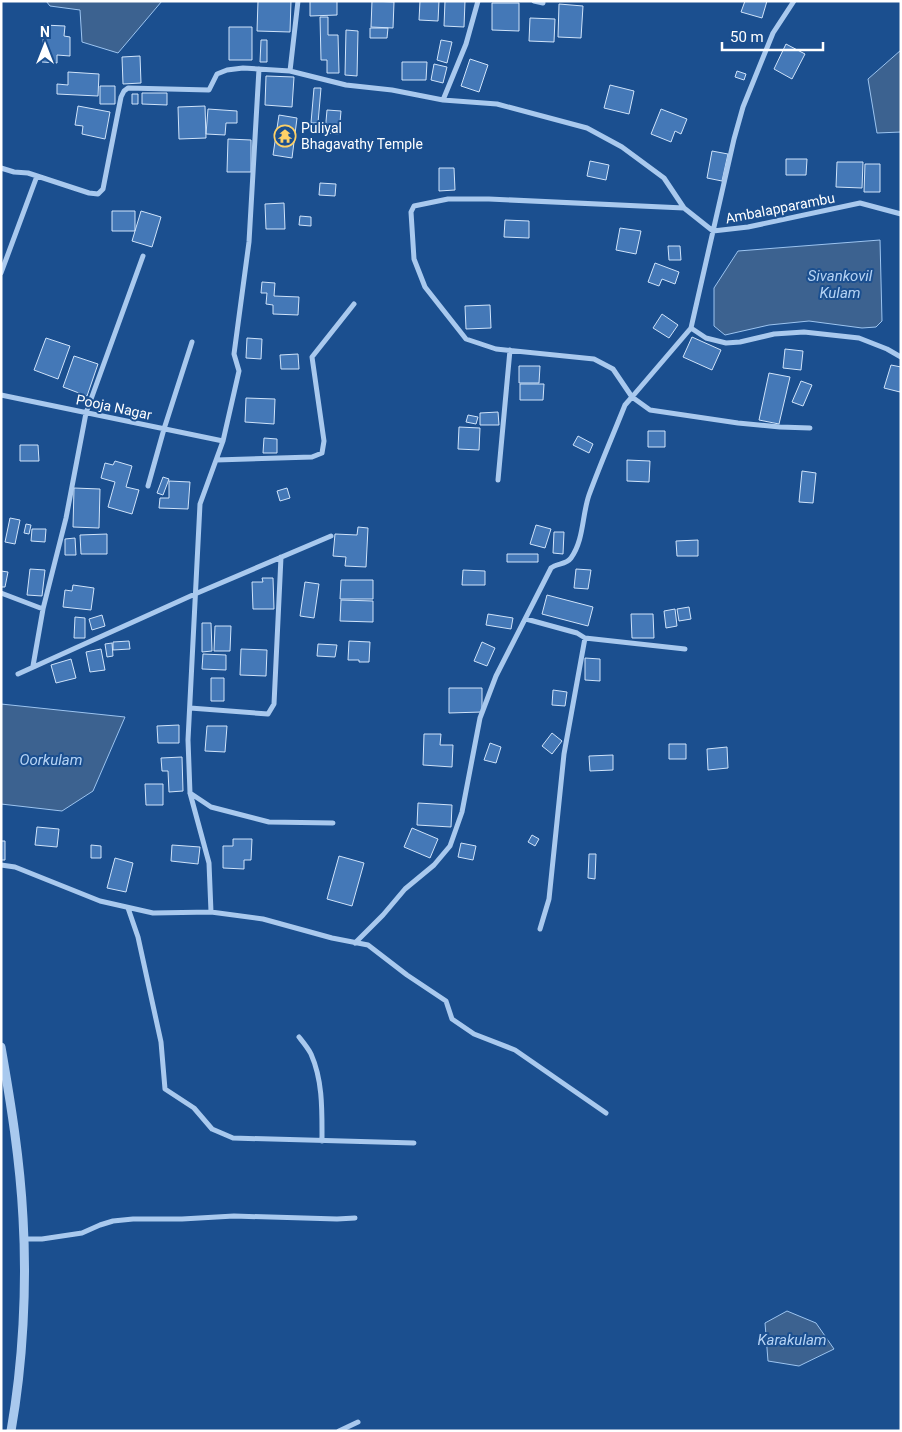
<svg xmlns="http://www.w3.org/2000/svg" width="902" height="1432" font-family="Roboto,sans-serif">
<rect width="100%" height="100%" fill="#1b4f8f"/>
<!-- water -->
<path fill="#3c6290" stroke="#9cc4f0" d="M46 1H162L118 53 82 42 80 10 50 6Z
M901 50V132L877 133 868 79Z
M880 240 882 321 876 327 862 328 809 321 769 325 725 335 714 326V288L738 251Z
M1 704 125 717 93 791 62 811 1 804Z
M787 1311 816 1323 834 1349 799 1366 768 1361 765 1323Z"/>
<!-- building -->
<path fill="#4478b7" stroke="#cfe3fa" d="M258 1H291L290 32 257 31Z
M310 1H337V15L310 16Z
M372 1 394 2 393 28 371 27Z
M420 1H439L438 21 419 20Z
M445 1H465L464 27 444 26Z
M745 1H767L762 18 741 12Z
M492 3H519V31L492 30Z
M559 4 583 6 581 38 558 37Z
M320 17H328V35H338L339 73H327V60H321Z
M530 18 555 19 554 42 529 41Z
M44 25 65 26 64 36 70 37V56L57 55V63L42 62Z
M229 27H252V60H229Z
M370 28H388L387 38H370Z
M346 30 358 31 357 76 345 75Z
M261 40H267V62H260Z
M441 40 452 42 447 63 437 60Z
M786 44 805 54 792 79 774 69Z
M140 56 141 83 123 84 122 57Z
M470 59 488 65 479 92 461 86Z
M402 62H427L426 80H402Z
M434 64 447 67 443 83 431 80Z
M737 71 746 74 744 80 735 77Z
M68 72 99 74 98 96 57 94V84L68 85Z
M266 76 294 77 292 107 265 105Z
M610 85 634 91 629 114 604 108Z
M100 86H115V104H100Z
M314 88H321L318 123H311Z
M142 93H167V105L142 104Z
M132 94H138V104H132Z
M78 106 110 112 105 139 82 134 83 126 75 125Z
M205 106 206 138 179 139 178 107Z
M208 109 237 111V123H226L225 135 206 134Z
M661 109 687 119 681 134 675 131 671 142 651 134Z
M327 110 341 111 339 134 325 133Z
M279 115 297 118 292 158 273 155Z
M228 139 251 140V172H227Z
M712 151 728 154 722 181 707 178Z
M786 159H807L806 175H786Z
M590 161 609 165 606 180 587 176Z
M837 162H863L862 188 836 187Z
M865 164H880V192H864Z
M439 168H454L455 190 439 191Z
M320 183 336 184 335 196 319 195Z
M284 203 285 229H266L265 204Z
M112 211H135V231H112Z
M141 211 161 217 152 247 132 241Z
M300 216 311 217V226L299 225Z
M505 220 529 221V238L504 237Z
M620 228 641 231 636 254 616 250Z
M668 246H680L681 260H669Z
M655 263 679 272 675 284 662 279 659 286 648 282Z
M262 282 275 283 274 296 299 297 298 315 273 314V305L266 304 267 293H261Z
M490 305 491 328 466 329 465 306Z
M662 314 678 325 669 338 653 328Z
M692 337 721 350 712 370 683 357Z
M46 338 70 346 58 379 34 370Z
M247 338 262 339 261 359 246 358Z
M785 349 803 351 801 370 783 368Z
M298 354 299 369H281L280 355Z
M74 356 98 364 87 396 63 387Z
M891 365 901 367V388L900 392 884 388Z
M519 366H540L539 383H519Z
M769 373 790 377 779 424 759 420Z
M801 381 812 385 803 406 792 402Z
M520 384H544L543 400H520Z
M246 398 275 399 274 424 245 422Z
M498 412 499 425H480V413Z
M468 415 478 417 476 424 466 422Z
M459 427 480 428 479 450 458 449Z
M648 431H665V447H648Z
M578 436 593 444 589 453 573 445Z
M264 438 277 439V453H263Z
M20 445H38L39 461H20Z
M627 460 650 461 649 482 627 481Z
M115 461 132 466 126 487 139 490 132 514 108 507 115 482 101 478 105 463 113 465Z
M802 471 816 473 813 503 799 502Z
M163 477 169 479 163 495 157 493Z
M169 481 190 482 188 509 159 508 160 498H169Z
M74 488 100 489 99 528 73 527Z
M287 488 290 498 280 501 277 491Z
M10 518 20 520 15 544 5 542Z
M26 524 31 525 29 534 24 533Z
M536 525 551 529 545 548 530 544Z
M358 527 368 528 366 567 345 566 346 557 333 556 335 534 357 535Z
M32 529H46L45 542 31 541Z
M554 532H564L563 554 553 553Z
M107 534V554H81L80 535Z
M75 538 76 555H65V539Z
M698 540V556H677L676 541Z
M507 554H538V562H507Z
M30 569 45 570 42 596 27 595Z
M576 569 591 570 588 589 574 588Z
M463 570 485 571V585H462Z
M1 571 8 572 5 587H1Z
M262 578H273L274 609H253L252 582H263Z
M341 580H373V599H340Z
M305 582 319 584 314 618 300 616Z
M73 585 94 588 91 610 63 607 65 590 72 591Z
M547 595 593 607 588 626 542 614Z
M341 600 373 601V622L340 621Z
M689 607 691 619 679 621 677 609Z
M675 609 677 626 666 628 664 611Z
M488 614 513 618 511 629 486 625Z
M631 614H653L654 638H632Z
M102 615 105 626 92 630 89 619Z
M75 617 85 618V638H74Z
M202 623H211L212 651 202 652Z
M215 626H231L230 651H214Z
M129 641 130 649 113 650V642Z
M349 641 370 642 369 662H359V660H348Z
M482 642 495 648 487 666 474 661Z
M112 643 113 656 107 657 105 644Z
M318 644 337 645 335 657 317 656Z
M101 649 105 670 90 672 86 652Z
M241 649 267 650 266 676 240 675Z
M203 654 226 655V670L202 669Z
M585 658 600 659V681L585 680Z
M71 659 76 678 56 683 51 665Z
M211 678H224V701H211Z
M449 688H482V712L449 713Z
M553 690 567 692 565 706 552 705Z
M179 725V743H158L157 726Z
M207 726H227L225 752 205 751Z
M552 733 562 741 552 754 542 746Z
M424 734H441L440 745H453L452 767 423 765Z
M490 743 501 747 496 763 484 760Z
M669 744H686V759H669Z
M727 747 728 768 708 770 707 749Z
M613 755V770L590 771 589 756Z
M182 757 183 791 169 792 168 771H162L161 758Z
M145 784H163V805H146Z
M418 803 452 805 451 827 417 825Z
M37 827 59 829 57 847 35 845Z
M412 828 438 839 430 858 404 847Z
M532 835 539 839 535 846 528 842Z
M233 839H252L251 860H244V869L223 868V846H233Z
M1 841H5V860H1Z
M461 843 476 846 473 860 458 857Z
M91 845 101 846V858H91Z
M172 845 200 847 198 864 171 861Z
M589 854H596L595 879 588 878Z
M339 856 364 863 352 906 327 899Z
M115 858 133 863 126 892 107 888Z"/>
<g fill="none" stroke-linecap="round" stroke-linejoin="round">
<!-- minor -->
<path stroke="#a9c9ee" stroke-width="5" d="M534 1 543 3
M290 71 298 1
M443 100 466 44 478 1
M1 168 14 172 28 173 89 193 98 194 103 189 121 97 124 91 128 88 209 90 217 74 227 70 243 68 290 71 346 85 392 90 443 100 497 104 587 128 622 147 664 178 684 208 713 231 748 227 860 203 901 214
M684 208 489 199H448L414 206 411 212 414 259 425 287 466 339 496 349 594 359 613 369 632 397 691 328 734 139 743 107 773 33 794 1
M1 273 37 176
M691 328 706 338 726 343 740 342 774 334 804 332 859 338 887 349 901 357
M1 395 223 441
M216 460 312 457 322 453 324 441 312 357 354 304
M498 480 510 350
M148 486 164 429 192 342
M1 593 43 609
M526 619 577 633 585 638 685 649
M33 666 43 609 66 518 86 413 143 256
M18 674 195 594 331 536
M190 708 268 714 274 704 281 557
M190 793 211 807 269 822 333 823
M1 865 15 867 100 901 153 913 211 912 263 919 332 938 368 945 407 975 446 1001 452 1019 474 1034 515 1050 606 1113
M128 908 138 937 161 1042 165 1089 194 1108 212 1129 233 1138 414 1143
M211 912 209 863 190 793 188 740 200 504 223 441 239 371 234 354 249 242 259 69
M540 929 549 899 564 754 585 638
M355 943 383 915 405 889 434 865 450 846 462 812 480 718 496 676 551 568C557 563 566 565 571 558 584 540 582 515 589 495 600 465 613 435 625 405L632 397 650 410 738 423 780 427 810 428
M299 1037C303 1042 308 1048 311 1054 323 1081 322 1111 322 1141
M24 1239H42L82 1233 100 1225 113 1221 133 1219H182L234 1216 337 1219 355 1218
M339 1431 358 1422"/>
<!-- tertiary -->
<path stroke="#a9c9ee" stroke-width="9" d="M1 1047C11 1104 20 1160 23 1218 27 1286 23 1363 11 1431"/>
</g>
<!-- icons -->
<defs>
<g id="temple-ring" transform="scale(1.125)"><circle r="9.5" fill="#1b4f8f" stroke="#ffd166" stroke-width="1.5"/><path d="M0-6L5-2H3V0L6.5 2.5H4V6H1.5V3h-3V6H-4V2.5H-6.5L-3 0V-2H-5Z" fill="#ffd166"/></g>
</defs>
<g fill-rule="evenodd">
<use href="#temple-ring" x="285" y="136"/>
</g>
<g text-anchor="middle" dominant-baseline="central" stroke-width="4" stroke-linejoin="round" paint-order="stroke">
<!-- poi labels -->
<g font-size="14" fill="#fff" stroke="#1b4f8f" text-anchor="start">
<text x="301" y="128">Puliyal<tspan x="301" dy="16">Bhagavathy Temple</tspan></text>
</g>
<!-- street labels -->
<g font-size="14" fill="#fff" stroke="#1b4f8f">
<text transform="translate(780 208) rotate(-11)">Ambalapparambu</text>
<text transform="translate(114 407) rotate(12)">Pooja Nagar</text>
</g>
<!-- water labels -->
<g font-size="15" font-style="italic" fill="#b5d3f5" stroke="#1b4f8f">
<text x="840" y="276">Sivankovil<tspan x="840" dy="17">Kulam</tspan></text>
<text x="51" y="760">Oorkulam</text>
<text x="792" y="1340">Karakulam</text>
</g>
</g>
<!-- border -->
<rect width="902" height="1432" fill="none" stroke="#ffffff" stroke-width="5"/>
<!-- north arrow -->
<g transform="translate(45 45)" stroke="#1b4f8f" stroke-width="4" paint-order="stroke">
<path d="M0-4L9 19L0 12L-9 19Z" fill="#ffffff"/>
<text y="-8" font-size="14" font-weight="bold" text-anchor="middle" fill="#ffffff">N</text>
</g>
<!-- scale -->
<path d="M722 42v8h101v-8" fill="none" stroke="#ffffff" stroke-width="2.5"/>
<text x="730" y="42" font-size="15" fill="#ffffff" stroke="#1b4f8f" stroke-width="4" paint-order="stroke">50 m</text>
</svg>
